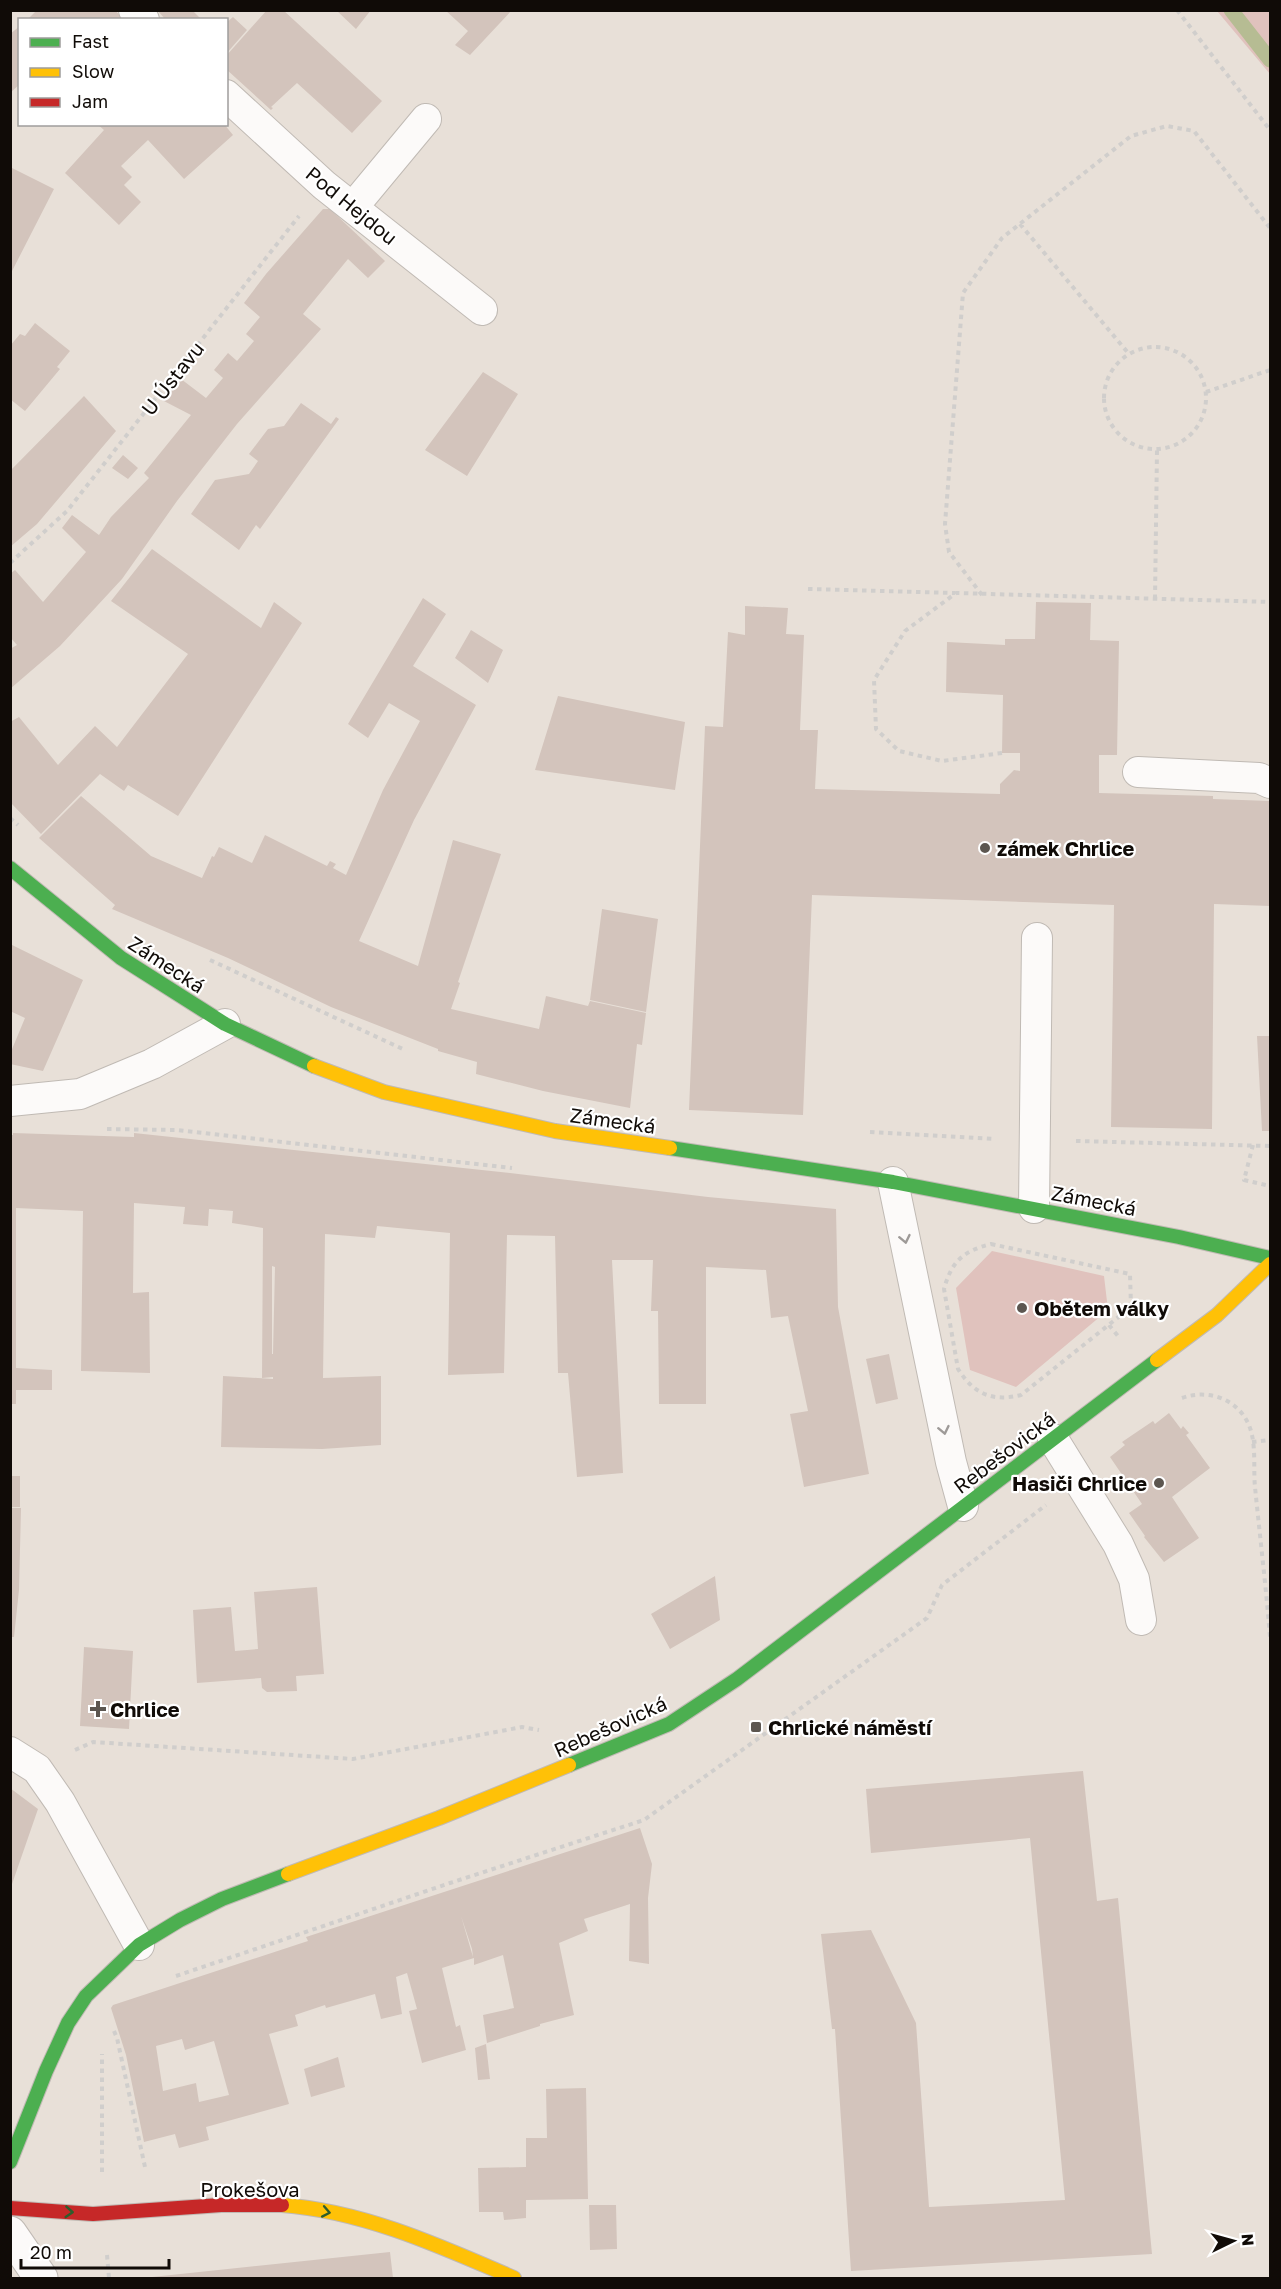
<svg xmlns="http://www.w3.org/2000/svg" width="1281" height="2289" font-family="'Golos Text',sans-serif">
<rect width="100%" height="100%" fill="#e8e0d8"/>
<!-- green -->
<path fill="#e0c2bd" d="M1217 11H1270V74Z
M992 1251 1104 1276 1108 1310 1016 1387 970 1370 956 1288Z"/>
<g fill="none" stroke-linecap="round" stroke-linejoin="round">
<!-- stream -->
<path stroke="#b6bc93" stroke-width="15" d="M1231 10 1270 60"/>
</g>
<!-- building -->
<path fill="#d3c4bc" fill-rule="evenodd" d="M37 10H115L124 20H27Z
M157 10H192L202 20H166Z
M267 10H283L382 101 352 133 297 83 271 107 273 108 271 110 226 69V56Z
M336 10H371L356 29Z
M445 10H512L470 55 455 45 468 31Z
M233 17 247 30 226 54V23Z
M20 26V84L10 93V34Z
M97 124H224L233 135 184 179 148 140 121 166 132 177 124 185 141 202 119 225 65 173 104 130Z
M10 167 54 189 10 275Z
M323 209H330L385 261 368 278 348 259 303 314 321 329 237 424 177 501 122 579 60 646 10 689V649L17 645 10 637V574L15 570 43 602 86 552 62 528 72 515 99 535 111 517 149 478 144 473 191 415 162 400 181 379 206 398 223 378 214 370 228 353 237 361 254 341 246 334 260 317 244 303 266 274Z
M35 323 70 351 57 367 60 369 25 411 10 399V346L20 334 25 336Z
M483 372 518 394 467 476 425 450Z
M84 396 116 431 37 524 10 547V471Z
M301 403 331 424 336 417 339 419 260 529 256 525 239 550 191 514 215 480 249 474 258 461 249 454 268 429 284 426Z
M123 455 138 468 128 479 112 468Z
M152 549 261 628 274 602 302 623 178 816 128 785 124 791 100 774 41 834 10 802V722L19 717 58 765 95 726 117 747 188 654 111 601Z
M423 598 446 614 413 666 476 705 414 820 359 941 418 966 453 840 501 854 458 982 460 983 451 1009 539 1029 546 996 588 1006 590 1001 646 1013 642 1045 637 1044 630 1108 543 1091 476 1074 477 1062 438 1051V1049L331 1007 228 958 112 909 115 905 39 838 81 796 151 856 202 878 212 856 214 857 219 847 252 863 265 835 327 866 330 861 336 864 333 868 346 875 383 790 420 721 389 703 368 738 348 724Z
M1036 602 1091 603 1090 640 1119 641 1117 755H1099V793L1213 796V799L1270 801V906L1214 904 1212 1129 1111 1127 1114 905 812 895 803 1115 689 1110 705 726 723 727 728 632 745 635V606L788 608 786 634 804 635 800 730H818L815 789 1000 794V784L1014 770 1020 771V753H1002L1003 695 946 692 947 642 1005 645V639H1035Z
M471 630 503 650 488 683 455 658Z
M558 696 685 722 675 790 535 770Z
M602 909 658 919 646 1012 590 1000Z
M10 944 83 980 43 1071 10 1064V1054L25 1018 10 1011Z
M1257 1036H1270V1131H1262Z
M13 1133 134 1137V1133L510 1173 708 1197 836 1209 838 1307 869 1474 804 1487 790 1414 808 1411 788 1316 771 1318 766 1270 706 1267V1404H659L658 1311H651L653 1260H612L623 1473 577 1477 568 1373H558L555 1236 507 1235 504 1373 448 1375 450 1233 377 1226 375 1238 325 1234 323 1378 381 1376V1445L322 1449 221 1447 223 1376 273 1379V1377L262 1378 263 1228 232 1223 233 1211 209 1209 208 1226 183 1224 185 1207 134 1203 133 1293 149 1292 150 1373 81 1371 83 1211 16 1208V1368L52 1370V1390H16V1404H10V1135H13ZM272 1266 275 1267 273 1354H272Z
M889 1354 898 1399 876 1404 866 1359Z
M1169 1413 1181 1429 1183 1426 1189 1433 1186 1435 1210 1468 1172 1497 1199 1538 1164 1562 1144 1537 1145 1536 1129 1513 1142 1504 1110 1457 1125 1445 1122 1442 1153 1421 1155 1424Z
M10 1476H20V1507H10Z
M10 1508H21L19 1590 14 1637H10Z
M715 1576 720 1620 670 1649 651 1614Z
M317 1587 324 1674 296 1676 297 1691 267 1692 262 1688 261 1678 197 1683 193 1610 231 1607 235 1651 258 1649 254 1592Z
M84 1647 133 1651 129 1729 80 1726Z
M1083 1771 1097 1901 1118 1898 1152 2254 851 2271 835 2029H832L821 1934 871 1930 916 2023 929 2207 1065 2200 1030 1838 871 1853 866 1789Z
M10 1788 38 1809 11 1887H10Z
M640 1828 652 1864 648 1898 649 1964 629 1961 630 1904 584 1919 588 1931 559 1943 574 2015 540 2024V2026L487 2043 483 2015 514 2008 503 1955 474 1965V1958L442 1968 456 2027 460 2025 466 2050 422 2063 409 2011 417 2009 407 1973 396 1977 402 2014 381 2019 375 1994 326 2008 325 2005 295 2015 298 2026 269 2034 289 2104 206 2127 209 2140 179 2148 175 2134 144 2142 126 2055 111 2008 113 2005 308 1941 306 1937ZM461 1916 472 1949 473 1957ZM182 2039 185 2050 214 2041 229 2095 199 2102 196 2083 163 2091 156 2046Z
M486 2044 490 2079 478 2080 475 2048Z
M338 2057 345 2087 311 2097 304 2069Z
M586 2088 588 2199 526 2200V2218L504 2220 503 2212H479L478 2168 526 2167V2138H547L546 2089Z
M589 2205H616L617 2249 590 2250Z
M390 2252 393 2278H152V2277Z"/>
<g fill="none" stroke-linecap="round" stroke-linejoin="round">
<!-- lane casing -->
<g stroke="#c0bab4" stroke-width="32">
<path id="lane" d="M134 10 144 20
M226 95 324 185 482 310
M353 207 426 119
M1138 772 1259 778 1270 783
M10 1101 80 1094 152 1064 225 1024
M893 1182 951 1462 963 1506
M1034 1208 1037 938
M1053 1439 1118 1544 1134 1579 1141 1620
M10 1752 37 1769 60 1802 139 1945"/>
</g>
<!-- street casing -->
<g stroke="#c0bab4" stroke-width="35">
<path id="street" d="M10 2233 41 2278"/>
</g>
<!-- fast casing -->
<g stroke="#c0bab4" stroke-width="16">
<path id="fast" d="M10 868 121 958 225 1024 314 1066
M670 1148 893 1182 1179 1237 1270 1258
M569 1765 669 1724 737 1679 1157 1360
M10 2162 46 2071 68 2023 86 1996 139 1945 180 1920 222 1899 288 1874"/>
</g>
<!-- slow casing -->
<g stroke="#c0bab4" stroke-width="16">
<path id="slow" d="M314 1066 384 1092 555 1131 670 1148
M1157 1360 1217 1315 1270 1264
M288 1874 439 1818 569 1765
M282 2205C363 2211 440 2246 514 2278"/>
</g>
<!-- jam casing -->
<g stroke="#c0bab4" stroke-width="16">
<path id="jam" d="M10 2208 93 2214 221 2205H282"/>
</g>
<!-- path -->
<path stroke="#d0cecc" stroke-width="4" stroke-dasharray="4.5 4.5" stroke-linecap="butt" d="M1177 10 1270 130
M1020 224 1129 354
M1104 398a51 51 0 1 1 102 0a51 51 0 1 1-102 0Z
M1206 392 1270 370
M10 563 67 511 299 216
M808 589 955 593
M982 595 949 552 945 524 963 293 1002 238 1131 136 1167 126 1194 131 1270 228
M1155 599 1157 450
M1002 753 942 761 899 751 876 729 874 680 905 631 956 593 1270 602
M10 818 18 825
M210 960 405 1050
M107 1129 177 1130 512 1168
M870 1132 994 1139
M1076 1141 1270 1146
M1253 1145 1244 1180 1270 1186
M991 1244 1130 1274 1131 1307 1021 1395C992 1402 974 1394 958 1369L944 1289C952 1260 964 1251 991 1244Z
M1109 1325 1118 1336
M1182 1398C1207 1389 1236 1398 1248 1423 1257 1442 1253 1467 1255 1487 1260 1537 1266 1587 1270 1637
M1252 1442 1270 1440
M75 1750 93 1742 353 1759 522 1727 539 1730
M176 1976 450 1883 644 1820 927 1618 942 1585 1046 1505
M114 2031 117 2038 145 2167
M102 2172V2054
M107 2255 109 2278"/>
<!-- lane -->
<use href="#lane" stroke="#fcfaf9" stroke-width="30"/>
<!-- street -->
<use href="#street" stroke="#fcfaf9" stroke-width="33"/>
<!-- fast -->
<use href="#fast" stroke="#4caf50" stroke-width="14"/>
<!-- slow -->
<use href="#slow" stroke="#ffc107" stroke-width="14"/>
<!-- jam -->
<use href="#jam" stroke="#c62828" stroke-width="14"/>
</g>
<!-- one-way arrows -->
<defs><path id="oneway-chevron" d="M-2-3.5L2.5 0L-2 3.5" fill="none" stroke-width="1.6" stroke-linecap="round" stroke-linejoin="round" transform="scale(1.5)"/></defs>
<g stroke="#9e9a98">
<use href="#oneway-chevron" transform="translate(905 1239) rotate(78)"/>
<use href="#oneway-chevron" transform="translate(944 1430) rotate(78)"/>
</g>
<g stroke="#2e5d2c">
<use href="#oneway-chevron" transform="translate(69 2212) rotate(4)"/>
<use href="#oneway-chevron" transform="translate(326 2212) rotate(11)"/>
</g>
<!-- markers -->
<g fill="#5c5650" stroke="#fff" stroke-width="2">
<circle cx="985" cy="848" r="6"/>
<circle cx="1022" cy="1308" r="6"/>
<circle cx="1159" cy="1483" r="6"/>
<path d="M95 1700h6v6h6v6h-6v6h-6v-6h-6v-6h6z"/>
<rect x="750" y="1721" width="12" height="12" rx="3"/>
</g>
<g text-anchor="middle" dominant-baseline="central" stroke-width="4.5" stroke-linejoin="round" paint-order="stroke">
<!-- street labels -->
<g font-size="20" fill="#100b07" stroke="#fff">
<text transform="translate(352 205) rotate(39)">Pod Hejdou</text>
<text transform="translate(172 378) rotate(-52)">U Ústavu</text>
<text transform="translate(167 964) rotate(33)">Zámecká</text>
<text transform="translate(613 1120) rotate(8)">Zámecká</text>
<text transform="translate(1094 1200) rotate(11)">Zámecká</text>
<text transform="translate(1004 1452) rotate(-37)">Rebešovická</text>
<text transform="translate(610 1726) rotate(-24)">Rebešovická</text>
<text x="250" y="2189">Prokešova</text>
</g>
<!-- poi labels -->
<g font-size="20" font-weight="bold" fill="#100b07" stroke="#fff" text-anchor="start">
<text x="997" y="848">zámek Chrlice</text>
<text x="1034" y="1308">Obětem války</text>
<text x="1147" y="1483" text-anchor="end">Hasiči Chrlice</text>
<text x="110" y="1709">Chrlice</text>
<text x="768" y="1727">Chrlické náměstí</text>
</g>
</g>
<!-- border -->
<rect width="1281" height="2289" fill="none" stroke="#100b07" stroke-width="24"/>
<!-- legend -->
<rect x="18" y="18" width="210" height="108" fill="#ffffff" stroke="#9f9d9c" stroke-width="1.5"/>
<rect x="30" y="38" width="30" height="9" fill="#4caf50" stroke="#9f9d9c" stroke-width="1.5"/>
<text x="72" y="48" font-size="18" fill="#100b07">Fast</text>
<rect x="30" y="68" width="30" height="9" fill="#ffc107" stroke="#9f9d9c" stroke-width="1.5"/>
<text x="72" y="78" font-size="18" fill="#100b07">Slow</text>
<rect x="30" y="98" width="30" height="9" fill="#c62828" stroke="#9f9d9c" stroke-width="1.5"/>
<text x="72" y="108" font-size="18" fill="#100b07">Jam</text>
<!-- north arrow -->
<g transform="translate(1233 2241) rotate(85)" stroke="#ffffff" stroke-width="4.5" paint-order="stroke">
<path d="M0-4.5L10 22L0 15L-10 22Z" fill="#100b07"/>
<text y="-9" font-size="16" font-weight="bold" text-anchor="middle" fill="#100b07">N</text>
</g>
<!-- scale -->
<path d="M21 2259v9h148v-9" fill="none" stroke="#100b07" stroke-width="3"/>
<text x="30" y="2259" font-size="18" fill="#100b07" stroke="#ffffff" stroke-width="4.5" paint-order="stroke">20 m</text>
</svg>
